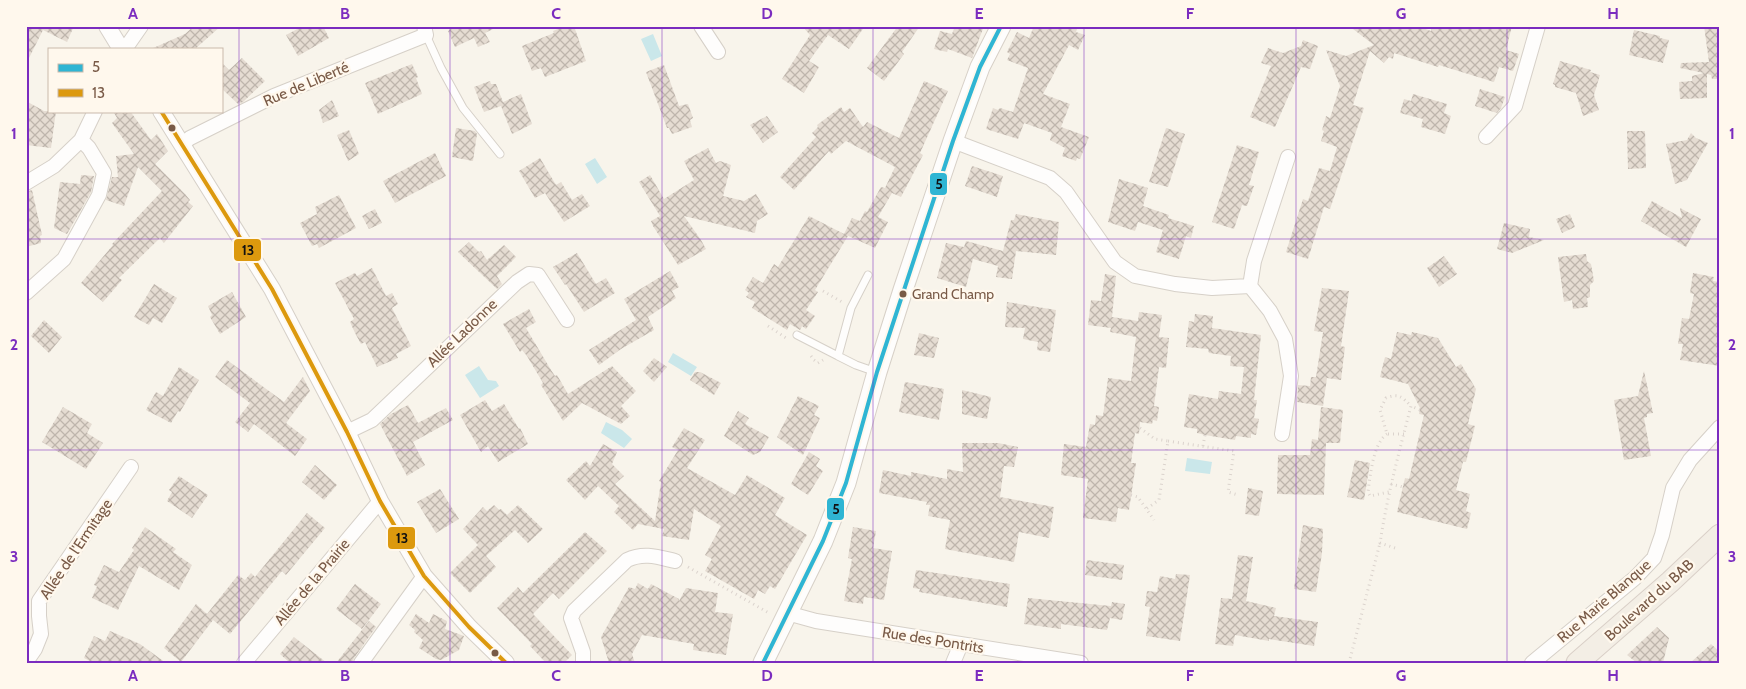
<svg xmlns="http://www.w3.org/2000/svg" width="1746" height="689" font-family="Cabin,sans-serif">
<defs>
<pattern id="building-cross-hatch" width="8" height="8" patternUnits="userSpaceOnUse" patternTransform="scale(1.25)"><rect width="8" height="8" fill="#e5dcd2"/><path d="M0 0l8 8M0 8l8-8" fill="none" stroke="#beb5ac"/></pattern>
</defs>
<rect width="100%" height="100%" fill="#f8f4eb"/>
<!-- water -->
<path fill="#cae7ea" d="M653 34 662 56 651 61 641 39Z
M595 158 607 177 597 184 585 164Z
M673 353 697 367 691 376 668 362Z
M479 366 488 380 496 381 499 386 480 398 465 375Z
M606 422 622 430 631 438 632 439 624 448 601 433Z
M1187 458 1212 462 1210 474 1185 471Z"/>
<!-- building -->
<path fill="url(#building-cross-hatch)" d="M26 26H74L67 42 43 30 26 64Z
M194 26H221L195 49H151L185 34Z
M303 26H323L329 38 298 56 286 35Z
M455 26H499L485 33 490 42 478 47 474 38 455 47 448 31Z
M565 26H574L586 61 545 77 541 68 532 71 522 46 554 33 553 31Z
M802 26H865L849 49 828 35 809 61 819 67 804 93 782 79 810 35Z
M898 26H920L902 52 904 54 884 81 867 68Z
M955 26H984L972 58 948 49 947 52 934 49 940 31 952 34Z
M1034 26H1078L1076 32 1085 35 1078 50 1069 45 1043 94 1070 104 1061 127 1089 137 1080 159 1077 158 1076 161 1062 156 1065 148 1050 140 1052 133 1024 123 1018 139 986 129 993 108 998 110 1000 108 1013 112 1028 68 1007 60 1010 54 1007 52 1017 32 1029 38Z
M1349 26H1417L1431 31 1432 26H1512L1506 50 1519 54 1513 71 1499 67 1494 82 1439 65 1438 67 1394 53 1393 59 1389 57 1384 63 1370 51 1353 105 1364 108 1330 209 1324 207 1308 259 1286 252 1303 199 1308 201 1319 168 1330 171 1337 147 1321 141 1324 131 1322 130 1326 116 1330 118 1340 86 1326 50 1346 56 1374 45Z
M1704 26H1720V79H1712L1711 75 1707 74V98L1680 99 1679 82 1692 81V76L1704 73 1680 68 1681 63 1709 62Z
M1634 30 1660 36V38L1669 40 1663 63 1629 55Z
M1303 40 1318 46 1310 69 1301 67 1275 127 1250 117 1271 66 1261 63 1268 48 1283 53 1301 46Z
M242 58 265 81 243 102 238 104 221 88V62L229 70Z
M1560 61 1591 70 1590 72 1600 75 1594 95 1599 110 1583 116 1576 93 1555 87V85L1553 84Z
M412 64 418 77 416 78 422 94 378 114 365 83Z
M664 65 679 106 688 104 693 118 690 120 692 127 672 134 669 128H667L646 72Z
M490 81 491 84H496L503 102 521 94 532 124 512 134 501 106 484 112 474 87Z
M924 81 948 91 920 153 923 155 901 197 892 193 878 217 888 222 875 248 844 234 852 218 860 221 865 211 867 212 881 187 885 188 895 167 846 141 831 154 829 151 794 190 780 177 816 137 812 133 818 127 817 125 841 107 844 112 850 108 863 127 867 122 899 138Z
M1480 89 1505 97 1501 108 1497 113 1475 106Z
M1413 94 1447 104 1444 113 1451 116 1445 134 1421 127 1423 119 1400 113 1404 99 1411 101Z
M332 100 339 116 323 123 319 110Z
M26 101 44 111H56L51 148 26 145Z
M113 111H130L151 140 157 134 168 151 155 164 185 194 190 200 188 202 193 206 164 243 160 238 119 278 122 280 103 302 81 283 113 245 112 244 162 191 138 167 124 206 106 200 112 177H118L116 156 134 154 112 123 117 118Z
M767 116 778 132 763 143 750 125Z
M456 128 475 131 477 134 473 161 452 157Z
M1166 128 1185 134 1168 187 1149 182Z
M349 130 359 154 348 161 337 135Z
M1627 131H1645L1646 168 1628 169Z
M1691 133 1696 138 1708 143 1687 180 1675 184 1666 144 1687 140Z
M1237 145 1259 152 1249 185 1254 186 1247 206 1242 205 1234 229 1212 222Z
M708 148 716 163 720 161 731 165 723 196 744 201 756 194 768 214 757 221 755 233 684 216 701 240 706 249 678 265 653 226 651 221 660 216 639 182 650 175 664 199 694 180 684 161Z
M435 153 446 176 395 203 383 181Z
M540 158 556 185 561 182 572 200 582 194 590 206 564 222 545 193 535 198 519 171Z
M972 166 1003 176 997 197 965 186Z
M81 175 94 176 91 192 67 234 54 228 60 182 80 184Z
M1119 179 1148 188 1143 206 1169 215 1168 218 1194 226 1191 238 1186 236 1179 259 1156 252 1163 230 1138 222 1135 231 1108 222Z
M32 190 42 235 40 236 41 243 26 247V192Z
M339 195 356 228 319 248 317 244 312 246 300 223 317 214 315 207Z
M1652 201 1682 218 1680 208 1701 219 1686 247 1641 221Z
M375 209 382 223 369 229 362 216Z
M1016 214 1059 222 1056 255 1016 251 1012 279 996 277 998 266 973 259 966 287 937 278 946 243 964 247 966 241 1003 251 1011 220H1014Z
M1570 214 1575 227 1562 233 1556 219Z
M809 216 848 236 815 290 818 292 806 310 815 316 806 329 802 326 800 330 790 324 787 330 752 308 755 302 746 297 749 293 745 290 753 277 763 283 774 264 778 267Z
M1504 223 1530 229 1529 237 1544 240 1512 253 1497 249Z
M469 242 479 252 481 251 487 260 504 245 516 257 497 276 502 284 497 289 458 252Z
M577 253 596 284 606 278 615 293 584 312 566 284 565 285 553 267Z
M1586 254 1587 261 1591 264 1594 281 1590 285V297L1587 298 1588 307 1573 309 1572 300 1564 302 1558 257Z
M1444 256 1457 274 1439 287 1427 268Z
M372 268 386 296 392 293 398 304 392 308 411 346 396 354 398 358 377 367 365 342 361 344 355 333 350 322 354 319 335 283 355 273 357 276Z
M670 271 679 287 672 291 676 298 648 317 654 330 621 349 599 365 589 350 636 320 624 299Z
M1693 273 1714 277 1713 281 1720 282V366L1680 360 1683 344H1678L1682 318 1689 319 1694 294 1690 293Z
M1105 274 1116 276 1112 317 1138 321 1139 312 1162 315 1159 337 1169 338 1166 368 1159 367 1154 406 1159 407 1157 421 1153 420 1152 424 1140 422 1139 434 1135 433 1131 463H1136L1129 510 1118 508 1116 522 1083 518 1088 479 1061 475 1064 444 1086 447 1090 424 1095 425 1096 415 1103 416 1108 378 1131 381 1136 337 1110 332 1111 328 1088 325 1091 300 1101 301Z
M154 284 177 298 162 323 153 318 149 325 134 317Z
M1322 288 1349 291 1341 346 1345 347 1341 380 1327 378 1323 406 1297 402 1298 385 1310 386 1311 377H1316L1323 332 1314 331Z
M232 292 246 317 220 334 210 317 212 315 208 306Z
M1007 302 1056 310 1050 352 1037 350 1038 342 1023 339 1025 328 1005 327Z
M529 309 536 322 526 328 551 370 555 376 557 375 568 394 612 366 636 391 621 406 630 416 621 424 582 403 563 421 541 385 543 383 527 356 522 350 520 352 503 324Z
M1195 314 1213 316 1212 328 1261 335 1254 400H1257L1254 418 1259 419 1256 435 1251 434V438L1236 436 1235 440 1205 435 1197 433V429L1184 427 1189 394 1218 399 1219 391 1241 394 1244 367 1230 366 1231 356 1209 353 1208 349 1186 347 1189 321 1194 322Z
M44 320 62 337 49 353 31 336Z
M1397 332 1411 335 1412 332 1438 338 1456 367 1461 364 1476 389 1468 424 1475 426 1466 462H1463L1456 490 1470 494 1466 511 1471 513 1467 529 1397 512 1405 478 1409 479 1424 415 1419 414 1420 408 1408 384 1380 377 1385 357 1391 359Z
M919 333 939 338 934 358 914 355Z
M654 358 667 367 654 382 643 371Z
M227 360 284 402 303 377 310 391 286 423 307 439 295 456 254 424 248 432 235 422 250 403 215 377Z
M179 367 199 380 180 412 178 411 171 423 146 410 156 392 163 396Z
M1644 371 1653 413 1647 414V417L1644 418 1651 456 1624 460 1614 400 1638 396Z
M695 372H700L721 383 714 395 690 380Z
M905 382 944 389 939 420 899 412Z
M962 390 991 397 987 419 962 414Z
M798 396 819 406 814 415 820 418 803 455 777 437Z
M485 400 492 411 504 404 519 429 520 428 528 444 498 462 488 446 481 452 460 415Z
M408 405 418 423 446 408 453 420 413 442 425 465 407 476 380 424 391 414Z
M63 407 92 424 87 433 103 443 86 469 42 442Z
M1321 407 1343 410 1340 443H1326L1324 495 1277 494 1278 455H1310L1312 439 1318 440Z
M738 411 749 418 745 424 769 437 760 452 753 455 724 436Z
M684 428 705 440 687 468 735 495 747 475 785 498 775 515 807 535 775 589 770 586 765 594 758 590 754 599 705 571 712 559 705 555 721 526 694 509 689 540 662 536 664 529 638 524 633 530 614 512 619 506 598 486 585 500 566 480 586 461 590 466 603 444 617 452 612 464 624 476 615 484 655 521 661 482 659 481 678 450 672 447Z
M962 443H998L1018 447 1014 467 1004 466 1000 497 1054 507 1049 538 1019 532 1014 562 945 549 950 520 928 516 930 505H926L927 502 879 493 883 470 911 476V472L947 479V469L963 472Z
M809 452 820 459 816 466 823 471 808 495 791 484Z
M1355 460 1370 463 1364 500 1347 497Z
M315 465 337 485 324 500 302 482Z
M179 476 208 495 192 518 167 501 172 492 169 490Z
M1248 488 1263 491 1259 516 1245 514Z
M440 489 459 519 436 533 417 502Z
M494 505 499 510 501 509 507 515 518 505 543 529 528 543 515 530 486 556 496 567 470 593 450 573 478 545 463 529 483 507 487 511Z
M307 513 325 528 286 575 282 571 230 634 213 620 181 662 164 648 196 604 207 614 238 575 245 580 251 573 255 577Z
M1303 525 1323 529 1322 553 1316 592 1294 589Z
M145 527 176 549 173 552 192 565 179 590 139 566 118 610 92 598 97 586 94 585 104 565 119 572 134 550 132 548Z
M853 527 876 531 873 548 892 551 884 600 864 597 863 604 844 601 852 559 848 558Z
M585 532 607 551 559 599 553 593 533 614 572 655 564 663H546L530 646 532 644 497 608 518 587 523 593Z
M1238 555 1253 557 1246 601 1276 608 1274 616 1318 622 1314 646 1269 639V641L1235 635 1233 646 1215 644 1221 598 1232 599Z
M1087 560 1124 565 1122 580 1085 575Z
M916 570 1010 584 1007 607 919 592 920 589 913 588Z
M1176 574 1190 575 1180 641 1146 636 1150 607 1145 606 1147 591 1157 592 1160 576 1175 579Z
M638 583 648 589 651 584 679 599V601L686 588 718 593 715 612 733 614 726 655 693 650 694 644 642 635 632 654 635 663H609L601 637 629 587 635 589Z
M355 584 381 604 362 629 336 609Z
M1028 598 1111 606 1112 602 1125 604 1122 620 1110 618 1107 630 1061 624V629L1024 624Z
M416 614 429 623 433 614 447 621 445 629 464 636 459 650 441 660 436 659 419 648 423 640 414 632 415 630 409 625Z
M369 621 376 627 354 658 352 663H336Z
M1657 627 1669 638 1663 663H1637L1627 655Z
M110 631 140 644 166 663H94L84 658 94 636 105 641Z
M294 637 327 663H290L280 654Z
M1711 644 1720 652V663H1690Z"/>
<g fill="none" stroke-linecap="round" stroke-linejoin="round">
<!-- service casing -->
<g stroke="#d6d0c8" stroke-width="9">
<path id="service" d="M426 35 441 68 463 108 500 154
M868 275 851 308 838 356 856 365 876 372
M797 335 838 356"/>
</g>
<!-- minor casing -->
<g stroke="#d6d0c8" stroke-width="16">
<path id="minor" d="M701 26 718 52
M125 49 141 26
M1486 137 1515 106 1538 26
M953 141 1050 178 1066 192 1115 262 1135 276 1175 284 1212 288 1250 286
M182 144 190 138 274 96 426 35 424 26
M26 183 54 166 81 140
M26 293 64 259 99 195 104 173 89 148 81 140 95 111
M347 432 372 420 517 282 529 274 538 275 567 320
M1282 434 1291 376 1285 339 1270 311 1250 286 1254 261 1288 157
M787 613 816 621 1081 663
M26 662 35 649 41 634 39 616V601L131 467
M244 663 380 501
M361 663 424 576
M583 663V652L571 618 574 611 627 560C644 552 658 557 675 561
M953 663 961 644
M1532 663 1635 578 1654 558 1662 535 1673 488 1690 460 1720 427"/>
</g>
<!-- tertiary casing -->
<g stroke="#d6d0c8" stroke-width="18">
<path id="tertiary" d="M107 26 121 49
M161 111 272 289 347 432 380 501 424 576 469 627 506 663"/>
</g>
<!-- secondary casing -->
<g stroke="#d7d0c7" stroke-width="21">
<path id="secondary" d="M763 663 823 541 846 483 877 372 903 290 953 141 980 67 1001 26"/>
</g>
<!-- primary casing -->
<g stroke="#dad0c8" stroke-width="23">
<path id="primary" d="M1577 663 1670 582 1720 535"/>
</g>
<!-- path -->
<path stroke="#dbd3cd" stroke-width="3" stroke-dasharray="1 4" stroke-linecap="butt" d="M823 291 842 302
M768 326 786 338
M811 356 814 360 818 363 823 360
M1140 428 1155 439 1168 441 1159 500 1146 509
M1387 434C1373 443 1370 477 1368 492L1370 496 1389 492
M1404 434H1387L1380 410 1386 398C1399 393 1402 397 1411 406
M1168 441 1234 451 1228 492 1238 495
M1203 446 1205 435
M1391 484 1403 487
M1131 495 1138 497 1154 520
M1395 548 1380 543C1387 497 1399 452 1411 406L1420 410
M688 567 769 613
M1349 663 1380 543"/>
<!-- service -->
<use href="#service" stroke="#fefdfc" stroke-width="7"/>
<!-- minor -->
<use href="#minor" stroke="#fefdfc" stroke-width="14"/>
<!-- tertiary -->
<use href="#tertiary" stroke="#fefdfc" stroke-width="16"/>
<!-- secondary -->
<use href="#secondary" stroke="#fefdfc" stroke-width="19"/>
<!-- primary -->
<use href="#primary" stroke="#f3eee5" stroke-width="21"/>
<!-- bus-1 casing -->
<g stroke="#fff8ed" stroke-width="8">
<path id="bus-1" d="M763 663 823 541 846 483 877 372 953 141 980 67 1001 26"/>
</g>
<!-- bus-2 casing -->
<g stroke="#fff8ed" stroke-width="8">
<path id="bus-2" d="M161 111 272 289 347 432 380 501 424 576 469 627 506 663"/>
</g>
<!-- bus-1 -->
<use href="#bus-1" stroke="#2fb5d3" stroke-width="4"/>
<!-- bus-2 -->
<use href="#bus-2" stroke="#dc990e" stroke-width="4"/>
</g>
<!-- grid -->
<path fill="none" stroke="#7b2cbf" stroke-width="1" stroke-opacity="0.55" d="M239 26V663M450 26V663M662 26V663M873 26V663M1084 26V663M1296 26V663M1507 26V663M26 239H1720M26 450H1720"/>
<!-- markers -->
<g fill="#795a47" stroke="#fff8ed" stroke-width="2">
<circle cx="172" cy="128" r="4.5"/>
<circle cx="903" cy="294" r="4.5"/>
<circle cx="495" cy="653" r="4.5"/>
</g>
<g text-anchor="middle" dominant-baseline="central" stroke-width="4.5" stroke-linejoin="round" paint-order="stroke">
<!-- bus labels -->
<g font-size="14" fill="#795a47" stroke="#fff8ed" text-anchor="start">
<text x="912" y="294">Grand Champ</text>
</g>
<!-- street labels -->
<g font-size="15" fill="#795a47" stroke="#fff8ed">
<text transform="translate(306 84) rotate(-23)">Rue de Liberté</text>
<text transform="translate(462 333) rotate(-44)">Allée Ladonne</text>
<text transform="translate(76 549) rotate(-56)">Allée de l'Ermitage</text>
<text transform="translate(312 582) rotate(-50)">Allée de la Prairie</text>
<text transform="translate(1649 600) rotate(-42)">Boulevard du BAB</text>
<text transform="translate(1604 601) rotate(-41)">Rue Marie Blanque</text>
<text transform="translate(933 640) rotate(9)">Rue des Pontrits</text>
</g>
</g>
<g stroke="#fff8ed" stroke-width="2">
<rect x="929" y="172" width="19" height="24" rx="5" fill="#2fb5d3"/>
<rect x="233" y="238" width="29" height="24" rx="5" fill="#dc990e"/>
<rect x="826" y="497" width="19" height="24" rx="5" fill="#2fb5d3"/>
<rect x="387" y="526" width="29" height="24" rx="5" fill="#dc990e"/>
</g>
<g font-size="14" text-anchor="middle" font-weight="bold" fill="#111">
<text x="939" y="189">5</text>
<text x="248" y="255">13</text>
<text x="836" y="514">5</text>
<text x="402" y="543">13</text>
</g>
<!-- border -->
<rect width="1746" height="689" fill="none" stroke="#fff8ed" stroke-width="55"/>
<!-- legend -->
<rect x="48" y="48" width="175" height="65" fill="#fff8ed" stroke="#c9b9ab"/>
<rect x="58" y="64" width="25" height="8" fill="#2fb5d3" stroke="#c9b9ab"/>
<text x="92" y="72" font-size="15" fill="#795a47">5</text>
<rect x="58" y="89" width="25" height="8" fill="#dc990e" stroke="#c9b9ab"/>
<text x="92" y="98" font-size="15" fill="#795a47">13</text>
<rect x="28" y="28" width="1690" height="634" fill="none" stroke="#7b2cbf" stroke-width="2"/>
<g font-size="16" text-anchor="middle" font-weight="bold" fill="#7b2cbf">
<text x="133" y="19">A</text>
<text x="345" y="19">B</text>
<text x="556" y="19">C</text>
<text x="767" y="19">D</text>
<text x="979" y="19">E</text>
<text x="1190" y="19">F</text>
<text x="1401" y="19">G</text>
<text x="1613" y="19">H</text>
<text x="14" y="139">1</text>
<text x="1732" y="139">1</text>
<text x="14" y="350">2</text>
<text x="1732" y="350">2</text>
<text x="14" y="562">3</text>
<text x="1732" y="562">3</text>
<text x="133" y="681">A</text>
<text x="345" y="681">B</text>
<text x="556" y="681">C</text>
<text x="767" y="681">D</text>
<text x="979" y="681">E</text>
<text x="1190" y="681">F</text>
<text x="1401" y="681">G</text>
<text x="1613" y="681">H</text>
</g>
</svg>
